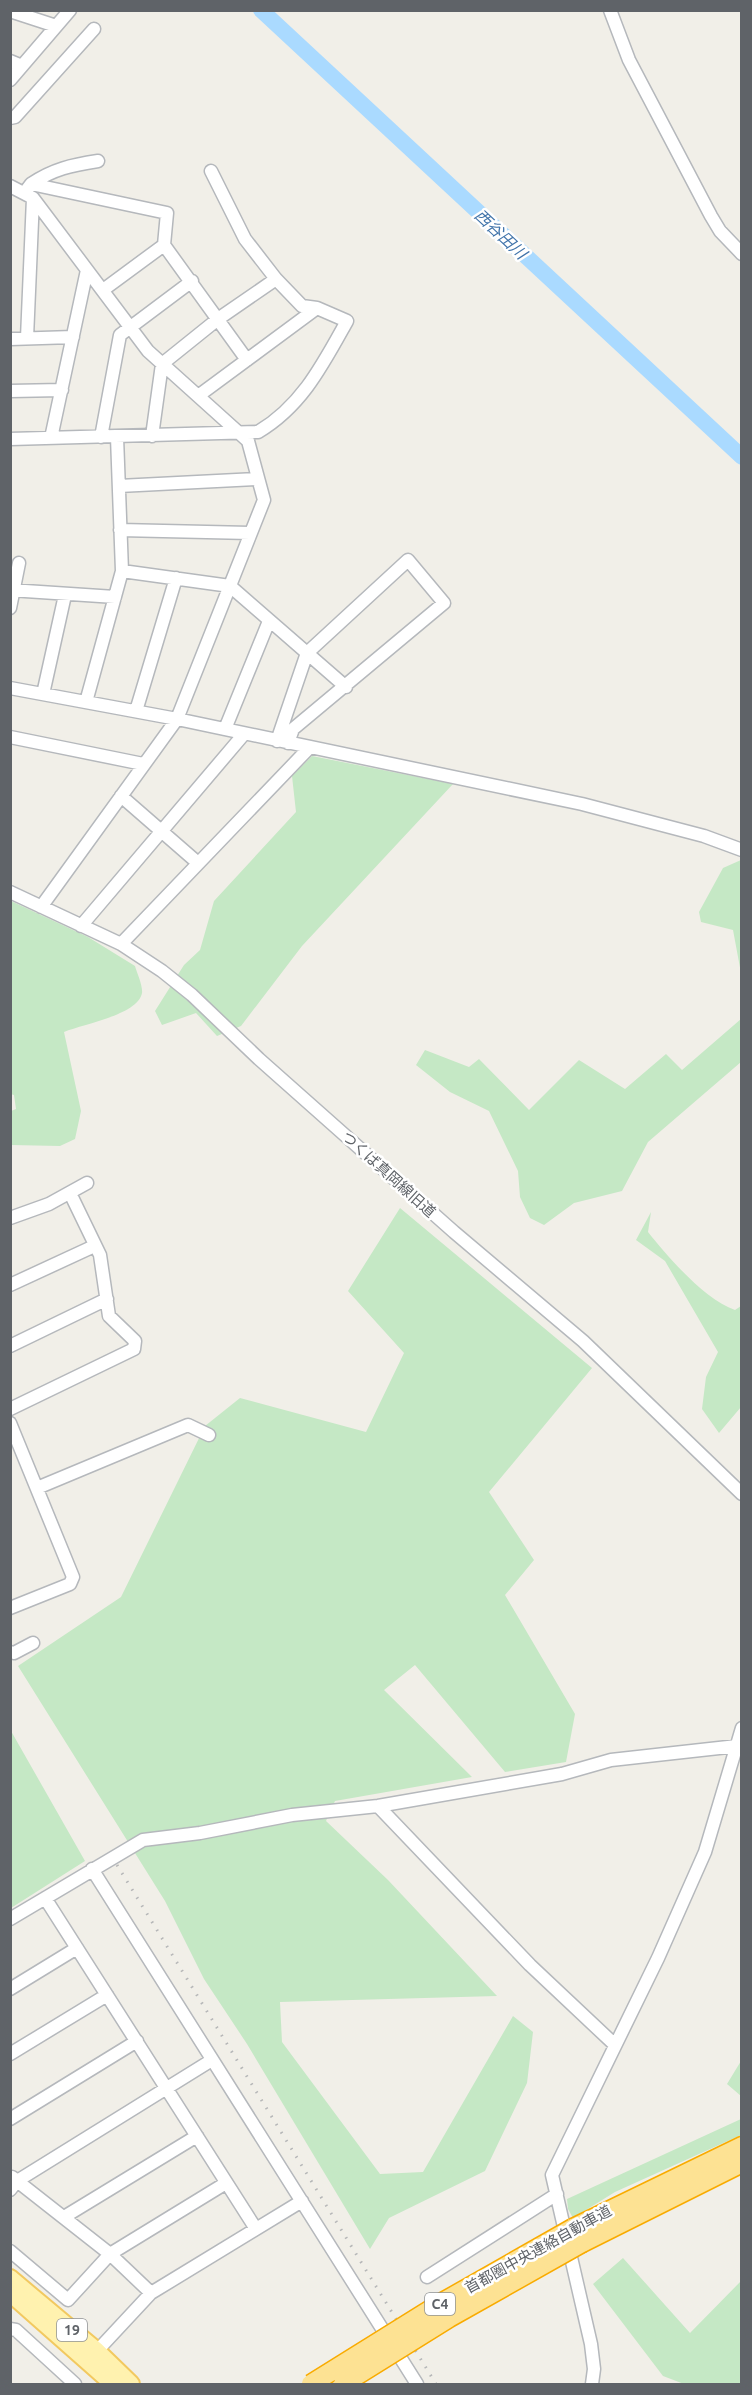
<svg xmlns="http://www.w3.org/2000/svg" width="752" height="2395" font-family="Ubuntu,'Noto Sans JP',sans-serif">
<rect width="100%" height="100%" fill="#f1efe8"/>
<!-- green -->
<path fill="#c5e8c5" d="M312 756 453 784 302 946 241 1026 217 1036 196 1013 162 1025 155 1011 184 965 200 950 214 901 296 812 292 776Z
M741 860V973L733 930 701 922 699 912 723 868Z
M11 901 88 937 135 966C137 973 143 986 142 993 138 1015 83 1024 64 1032L81 1111 75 1139 60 1146 11 1145V1111L16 1109 14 1095 10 1094Z
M741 1019V1062L648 1142 622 1191 574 1203 544 1225 530 1218 520 1197 518 1171 489 1111 450 1092 416 1065 425 1050 469 1067 479 1059 529 1110 579 1060 625 1089 666 1054 682 1070Z
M400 1208 592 1368 489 1492 534 1560 505 1595 575 1714 566 1762 505 1772 415 1665 384 1690 472 1777 335 1801 326 1821 388 1880 497 1996 280 2002 282 2042 380 2174 423 2172 513 2016 533 2032 527 2083 485 2171 389 2218 370 2249 247 2044 204 1979 165 1901 18 1666 121 1597 205 1426 240 1398 366 1432 404 1353 348 1291Z
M651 1212 648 1232C668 1257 705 1300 735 1310L741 1306V1407L719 1433 702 1409 706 1377 718 1352 665 1261 636 1240Z
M11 1731 85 1861 11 1908H10Z
M741 2061V2096L727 2084Z
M741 2119V2135L615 2192 573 2218 568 2209 567 2199Z
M623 2258 690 2333 741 2281V2384H684L663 2376 593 2284Z"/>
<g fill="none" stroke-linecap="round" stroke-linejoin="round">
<!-- river -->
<path stroke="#aadaff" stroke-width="16" d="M261 10 742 457"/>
<!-- minor casing -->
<g stroke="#b5b8bc" stroke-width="15">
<path id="minor" d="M610 10 629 60 711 216 720 231 742 254
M10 11 56 26
M10 61 22 66
M10 80 70 10
M10 118 15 117 94 29
M31 184C53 169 72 165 98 161
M10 186 33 198 148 351 248 441 264 500 177 719 41 907
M25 192 31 184 167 213 164 245
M103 290 164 245 247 360
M27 338 33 198
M10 339 73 337
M10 391 62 390
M198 396 317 308
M152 436 162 364 218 319 276 279
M101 437 120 335 192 281
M51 438 87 270
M10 439 258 432C302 406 323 364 347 321L317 308 302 306 276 279 245 239 211 171
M119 486 258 479
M120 530 250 533
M122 571 230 586 346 687
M10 590 115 597
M10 608 19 563
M10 688 177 719 582 804 704 836 742 850
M43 694 65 595
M86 702 122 571 117 437
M136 711 176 578
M225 729 269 621
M10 737 143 764
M277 741 307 653 408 560 444 603 293 729 288 743
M121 796 198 863
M10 892 121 944 162 971 192 995 259 1059 454 1232 583 1341 742 1494
M81 926 244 734
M121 944 310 747
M10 1218 49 1204 87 1183
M10 1285 90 1248
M10 1346 107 1299
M10 1409 134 1349 135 1341 109 1316 100 1255 70 1193
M10 1423 73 1577 70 1584 10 1608
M37 1488 188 1425 209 1435
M10 1652 14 1653 33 1643
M378 1806 530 1965 615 2045
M92 1869 417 2384
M45 1898 256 2229
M10 1919 143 1840 200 1833 292 1815 378 1806 562 1774 611 1760 737 1746
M10 1989 77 1948
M10 2054 107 1995
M10 2119 137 2041
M12 2177 110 2254 151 2293
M10 2190 17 2181 212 2060
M64 2217 197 2136
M10 2251 68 2300 110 2254 226 2183
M427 2277 557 2194
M10 2329 16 2330 75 2384
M97 2351 151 2293 302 2201
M592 2384 594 2369 591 2344 552 2175 658 1958 705 1852 742 1728"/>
</g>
<!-- major casing -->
<g stroke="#f2c960" stroke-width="20">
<path id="major" d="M10 2278 97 2351 131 2384
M10 2293 113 2384"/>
</g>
<!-- highway casing -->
<g stroke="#f9ab00" stroke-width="21">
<path id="highway" d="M573 2228 742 2146
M582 2243 742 2163"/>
</g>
<!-- minor -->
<use href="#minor" stroke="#fff" stroke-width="12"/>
<!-- major -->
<use href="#major" stroke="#fff2af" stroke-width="16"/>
<!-- highway -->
<use href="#highway" stroke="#fde293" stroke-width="18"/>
<!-- rail -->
<path stroke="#b6b7b8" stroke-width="3" stroke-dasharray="1.5 8" stroke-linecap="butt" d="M117 1865 436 2384"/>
<!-- highway-bridge casing -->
<g stroke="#f9ab00" stroke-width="21" stroke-linecap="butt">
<path id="highway-bridge" d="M311 2384 441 2303 573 2228
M343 2384 449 2318 582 2243"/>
</g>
<!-- highway-bridge -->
<use href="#highway-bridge" stroke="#fde293" stroke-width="18"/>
</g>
<g text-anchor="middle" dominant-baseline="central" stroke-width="5" stroke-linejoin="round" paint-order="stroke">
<!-- shield labels -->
<g fill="#fff" stroke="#8f9295" stroke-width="1.5">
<rect x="425" y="2293" width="30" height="22" rx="4.5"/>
<rect x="57" y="2319" width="30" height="22" rx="4.5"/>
</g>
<g font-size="14" font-weight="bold" fill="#5f6368">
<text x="440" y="2304">C4</text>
<text x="72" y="2330">19</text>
</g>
<!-- street labels -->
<g font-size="15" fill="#5f6368" stroke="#fff">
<text transform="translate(389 1174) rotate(42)">つくば真岡線旧道</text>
<text transform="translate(538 2249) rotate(-29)">首都圏中央連絡自動車道</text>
</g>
<!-- water labels -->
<g font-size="16" font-style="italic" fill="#4174aa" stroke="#fff">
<text transform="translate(501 234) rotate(43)">西谷田川</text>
</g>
</g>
<!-- border -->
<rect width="752" height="2395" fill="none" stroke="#5f6368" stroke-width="24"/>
</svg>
